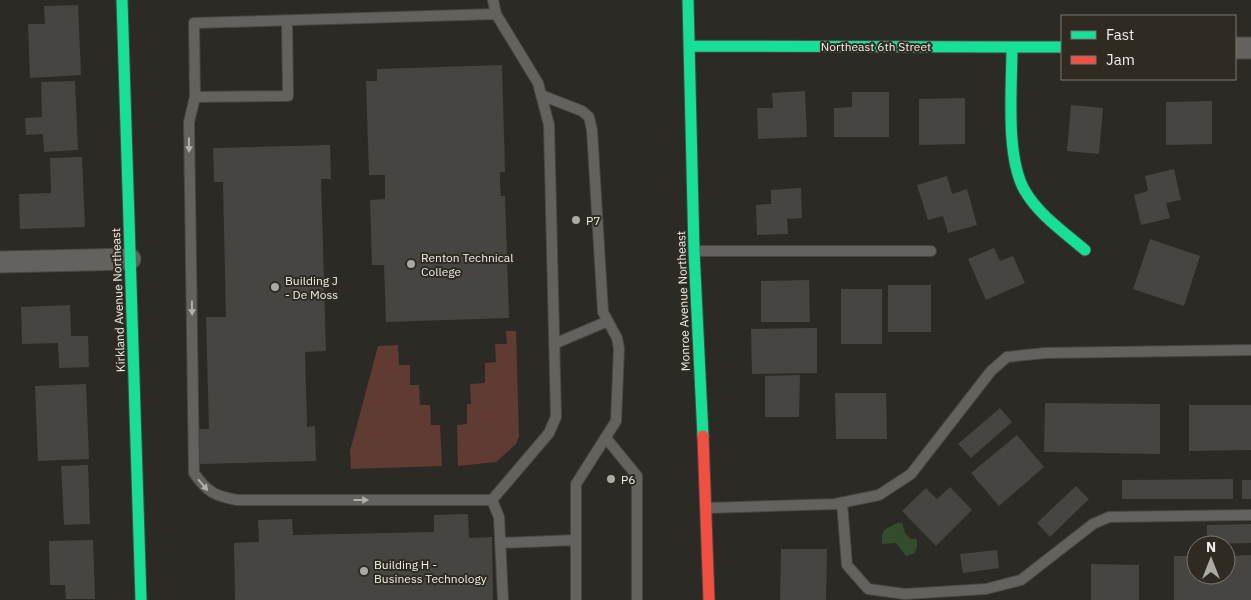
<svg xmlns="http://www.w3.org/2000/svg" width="1251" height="600" font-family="'IBM Plex Sans',sans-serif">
<rect width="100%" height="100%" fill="#2c2a25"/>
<!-- green -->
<path fill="#5f3b34" d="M506 331H516L519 436 516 444 496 462 458 466 457 425 467 424V404H471L470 384 485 383V363L496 362 495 344H507Z
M398 345 399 365H410V385H419L420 405H430L431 425H440L442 466 351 469 350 451 378 346Z"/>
<!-- water -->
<path fill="#314d2d" d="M897 523H902L905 533 911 539H917V546L915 553 906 556 896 543 882 544V536L884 530Z"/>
<!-- building -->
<path fill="#474541" d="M78 5 81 75 30 78 28 24H45L44 6Z
M502 65 505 172H500V183L501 196H505L509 318 386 322 384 265H372L370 200 385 199V175H369L366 81H377V69Z
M75 81 78 150 44 152 43 134 26 135 25 118 42 117 41 82Z
M805 91 807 137 758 139 757 108H773L772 93Z
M852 92H889V137H834V108L852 107Z
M965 98V144L919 145V99Z
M1212 101V144L1166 145V102Z
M1071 105 1103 108 1099 154 1067 151Z
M330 145 331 179H321L326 351 305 352 307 427 315 426 316 461 200 464 199 429H209L206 317H226L223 182H214L213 148Z
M82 157 85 227 20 229 19 194 51 193 50 158Z
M1174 169 1181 200 1166 203 1170 218 1141 225 1134 195 1148 191 1145 176Z
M947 176 952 194 967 189 977 225 948 233 943 216 928 220 917 185Z
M801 188 802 218 787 219 788 234 757 235 756 205 771 204V190Z
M1150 239 1200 256 1184 306 1133 289Z
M994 248 1000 261 1013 256 1025 283 986 300 968 259Z
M809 280 810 322H761V281Z
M888 285H931V332H888Z
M841 289H882V344H841Z
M70 305 71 336H88L89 367 59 368 58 343 22 344 21 307Z
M817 328V373L752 374 751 329Z
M800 375 799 417H765V376Z
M86 384 89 459 38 461 35 386Z
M835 393H886L887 439H836Z
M1045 403 1160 404V454L1044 452Z
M1189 405H1251V450L1189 451Z
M1000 408 1012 422 971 458 958 444Z
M1017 435 1044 467 999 506 971 473Z
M88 465 90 524 64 525 61 466Z
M1233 479V499H1122V480Z
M1242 480H1251V499H1242Z
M1076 486 1089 499 1050 537 1037 523Z
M950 487 972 510 936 546 902 511 926 488 937 499Z
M468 514 469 538 492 537 493 600H235L234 543 259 542 258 520 292 519 293 535 434 532V515Z
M1251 524V543L1207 544V525Z
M93 540 95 599H66L65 585H50L49 541Z
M781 549H827L826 600H780Z
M997 550 999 568 963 573 960 554Z
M1251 555V600H1174V556H1196V575H1226V556Z
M1091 564 1139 565V600H1091Z"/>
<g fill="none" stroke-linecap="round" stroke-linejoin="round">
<!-- lane casing -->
<g stroke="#494743" stroke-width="12">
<path id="lane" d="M287 21 288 96 195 97 194 23 496 14
M541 95 582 111 589 117 592 130 603 312 617 338 619 349 616 421 576 484V600
M195 97 189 122 194 473C207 492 215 496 237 500H492L549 433 556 417 549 125 538 83 496 14 493 0
M695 251H931
M554 344 608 321
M606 438 637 476V600
M492 500 499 517 503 600
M842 503 847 565 868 589 905 594 986 589 1021 580 1093 524 1109 517 1251 515
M707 508 835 504 879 495 911 474 991 371 1007 357 1045 353 1251 350
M500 543 576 540"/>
</g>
<!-- street casing -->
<g stroke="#494743" stroke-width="23">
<path id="street" d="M1235 48H1251
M0 262 130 259"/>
</g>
<!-- fast casing -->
<g stroke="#494743" stroke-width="13">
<path id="fast" d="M122 0 141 600
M688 0 694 251 703 436
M689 46 1062 47
M1012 47C1012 86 1005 157 1025 191 1039 215 1064 232 1085 250"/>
</g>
<!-- jam casing -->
<g stroke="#494743" stroke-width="13">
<path id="jam" d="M703 436 709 600"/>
</g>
<!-- lane -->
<use href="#lane" stroke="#64625f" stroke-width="10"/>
<!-- street -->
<use href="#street" stroke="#64625f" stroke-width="21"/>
<!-- fast -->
<use href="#fast" stroke="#16e098" stroke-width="11"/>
<!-- jam -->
<use href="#jam" stroke="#f24e42" stroke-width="11"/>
</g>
<!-- one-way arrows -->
<defs><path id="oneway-solid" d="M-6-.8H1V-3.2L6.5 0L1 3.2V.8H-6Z" transform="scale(1.25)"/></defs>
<g fill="#b2b0ab">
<use href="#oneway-solid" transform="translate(189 145) rotate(89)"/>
<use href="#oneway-solid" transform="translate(192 308) rotate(89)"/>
<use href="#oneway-solid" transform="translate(203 485) rotate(49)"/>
<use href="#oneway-solid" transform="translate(361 500)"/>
</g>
<!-- markers -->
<g fill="#acaaa4" stroke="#2f2b22" stroke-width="2">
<circle cx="576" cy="220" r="5"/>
<circle cx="411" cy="264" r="5"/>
<circle cx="275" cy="287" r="5"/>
<circle cx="611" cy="479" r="5"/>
<circle cx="364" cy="571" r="5"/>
</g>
<g text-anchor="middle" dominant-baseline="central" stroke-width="4" stroke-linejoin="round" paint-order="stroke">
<!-- street labels -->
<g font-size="12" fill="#f1efe9" stroke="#2f2b22">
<text x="876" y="46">Northeast 6th Street</text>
<text transform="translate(118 300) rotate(-92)">Kirkland Avenue Northeast</text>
<text transform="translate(683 301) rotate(-92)">Monroe Avenue Northeast</text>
</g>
<!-- poi labels -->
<g font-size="12" fill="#f1efe9" stroke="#2f2b22" text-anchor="start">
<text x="586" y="220">P7</text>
<text x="421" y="257">Renton Technical<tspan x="421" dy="14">College</tspan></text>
<text x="285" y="280">Building J<tspan x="285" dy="14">- De Moss</tspan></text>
<text x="621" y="479">P6</text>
<text x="374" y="564">Building H -<tspan x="374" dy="14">Business Technology</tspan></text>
</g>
</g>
<!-- legend -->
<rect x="1061" y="15" width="175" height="65" fill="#2f2b22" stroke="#7d7972"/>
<rect x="1071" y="31" width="25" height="8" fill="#16e098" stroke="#7d7972"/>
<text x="1106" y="40" font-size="15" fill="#f1efe9">Fast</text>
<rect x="1071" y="56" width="25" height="8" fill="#f24e42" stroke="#7d7972"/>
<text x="1106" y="65" font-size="15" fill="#f1efe9">Jam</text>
<!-- north arrow -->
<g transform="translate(1211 560)"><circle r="24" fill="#2f2b22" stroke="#7d7972"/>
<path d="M0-4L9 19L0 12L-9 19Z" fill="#acaaa4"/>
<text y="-8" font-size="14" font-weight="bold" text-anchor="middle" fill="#f1efe9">N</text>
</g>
</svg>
